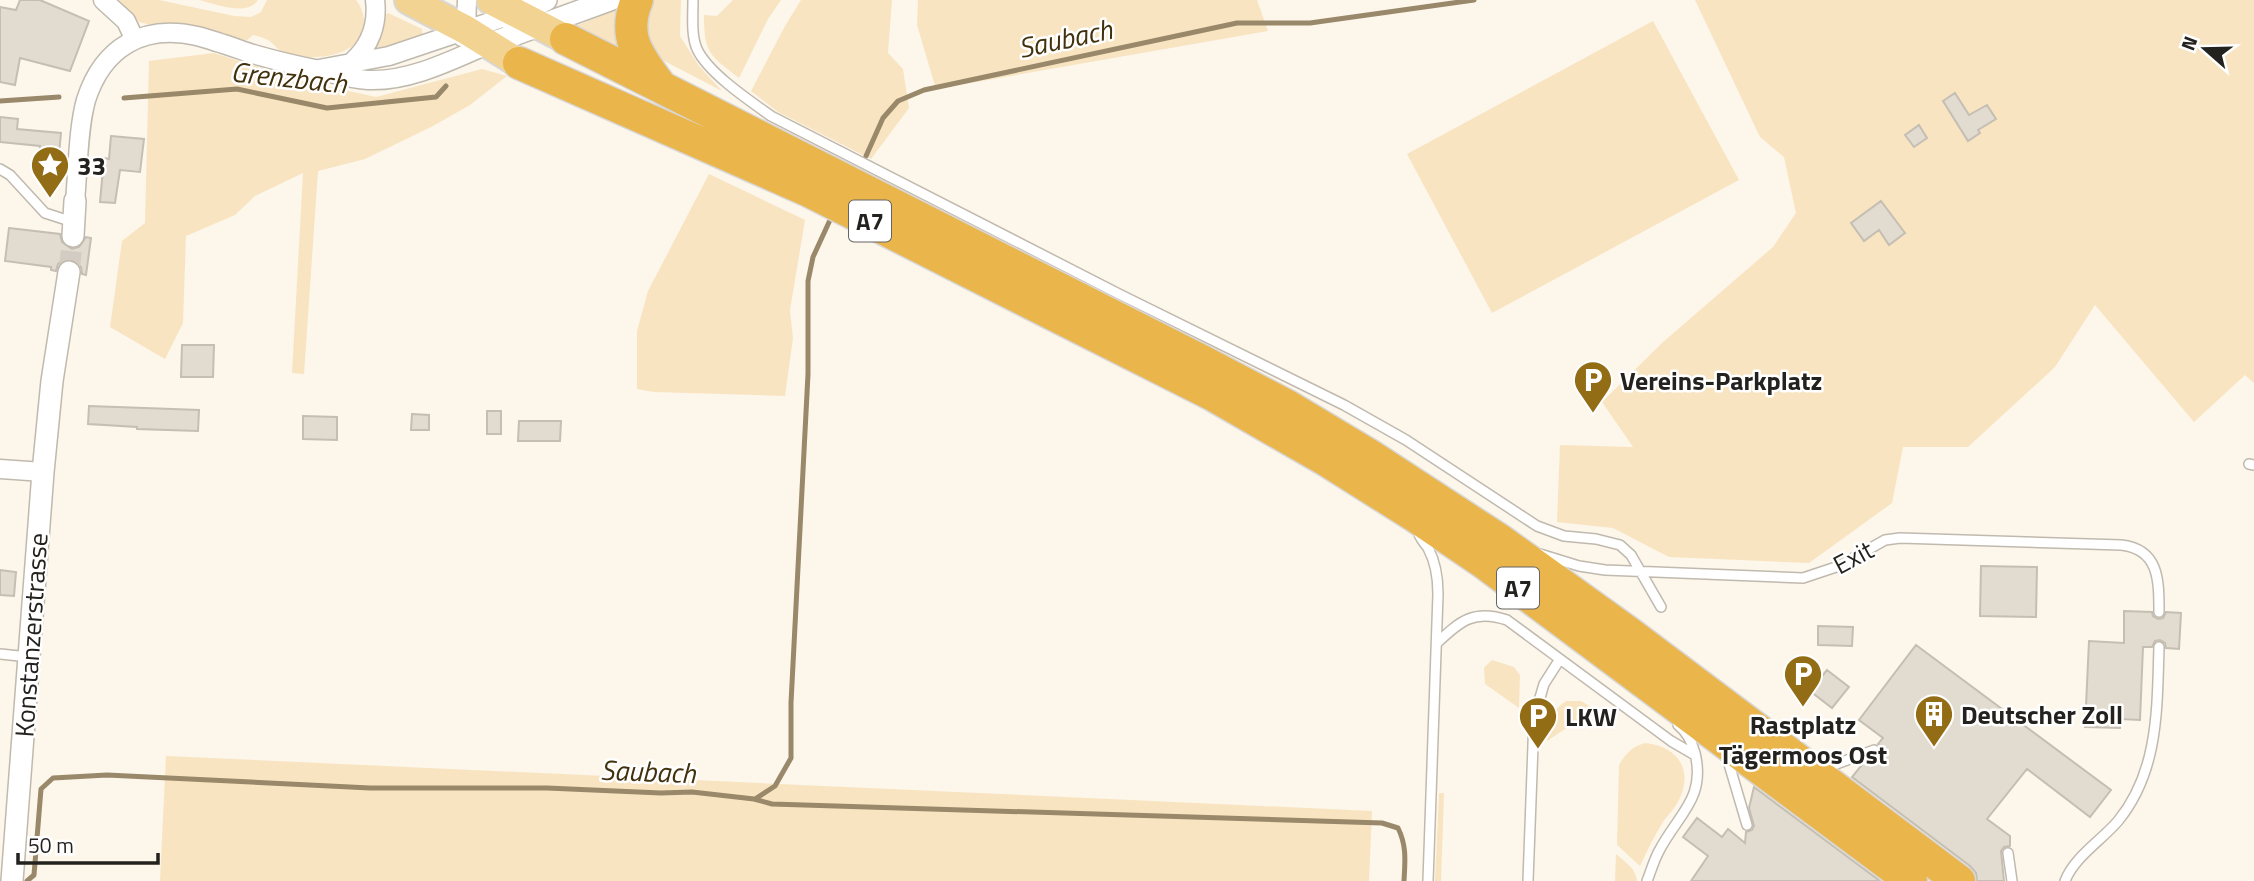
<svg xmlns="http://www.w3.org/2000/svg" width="2254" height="881" font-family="'Titillium Web',sans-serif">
<rect width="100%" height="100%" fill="#fdf6eb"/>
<!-- green -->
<path fill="#f8e4c1" d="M119 0H159L234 16 251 17 261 12 267 0H356C364 11 367 23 361 36 349 59 303 62 281 51 276 48 273 43 268 40 264 38 258 36 253 35L246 41 189 24H147L139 22Z
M199 0H258C247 17 216 4 199 0Z
M649 0H681L680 36 699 66 722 91 649 53 640 25Z
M733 0H781L768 19 739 78C710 55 704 54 704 15L717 16Z
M801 0H892L888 53 903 69 909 108 871 159 778 112 751 91 785 26Z
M918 0H1257L1268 31 936 89 917 25Z
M1695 0H2254V383L2245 375 2194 422 2095 305 2055 367 1968 447H1903L1892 503 1809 563 1669 557 1613 528 1557 522 1560 445 1633 447 1602 402 1662 343 1773 247 1796 213 1784 157 1760 137Z
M624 6 629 55 571 28Z
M388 13 422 29 423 39 380 50 377 46 382 33 383 16Z
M1653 21 1739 180 1492 313 1407 154Z
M214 53 303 81 376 97 482 69 507 76 470 105 431 127 365 159 318 171 304 374 292 373 303 173 255 196 235 215 186 236 183 323 165 359 110 327 122 241 145 223 149 61Z
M709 174 805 220 790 310 793 338 785 396 654 392 637 389V331L648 291Z
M1492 660 1514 667 1520 675 1519 708 1485 684 1484 668Z
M1566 701H1581L1595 709 1547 741C1547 720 1549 714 1566 701Z
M1645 743C1677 746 1694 769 1679 800 1675 808 1668 815 1663 822 1654 836 1647 851 1640 866L1617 845 1619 765C1626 753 1632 747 1645 743Z
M166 756 1372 811 1369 881H160Z
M1439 793H1444L1441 881H1435Z
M1616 854C1625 862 1636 868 1637 881H1615Z"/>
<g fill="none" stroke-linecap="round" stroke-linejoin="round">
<!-- stream -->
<path stroke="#998869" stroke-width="5" d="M124 98 237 89 327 108 436 97 446 86
M0 101 59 97
M866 156 883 118 898 101 924 90 1237 23H1310L1474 0
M755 799 775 786 791 758V703L808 374V281L813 257 830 220
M27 881 34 875 41 789 53 778 107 775 370 788H547L661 793 692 792 754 799 772 804 1382 823 1398 828C1407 846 1405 862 1404 881"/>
</g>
<!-- building -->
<path fill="#e2dbd0" stroke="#c4beb3" stroke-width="2" d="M20 0H40L89 21 70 71 20 58 15 85 0 82V7L16 10Z
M1955 93 1969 115 1987 105 1996 119 1978 130 1980 133 1968 141 1943 101Z
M0 117 18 119 17 129 61 133 58 165 39 163 40 146 0 142Z
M1919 125 1927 138 1914 147 1905 135Z
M111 136 144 139 140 172 120 170 115 203 100 202 104 158 109 159Z
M1881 201 1905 233 1889 245 1879 230 1864 241 1851 223Z
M9 228 60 234 62 242 72 249 79 247 86 237 91 238 86 275 82 274 81 267 72 259 64 260 58 264 56 271 51 270V267L5 261Z
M182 345H214L213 377H181Z
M89 406 199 410 198 431 137 429V427L88 424Z
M487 411H501V434H487Z
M412 414 429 415V430H411Z
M303 416 337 417V440L303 439Z
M519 421H561L560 441H518Z
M1981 566 2037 567 2036 617 1980 616Z
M0 570 16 572 14 596 0 595Z
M2124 611 2152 612 2153 616 2158 619 2163 618 2166 612 2181 613 2179 649 2166 648 2165 643 2160 640 2155 641 2152 647H2143L2140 720 2120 719V728L2085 727 2089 641 2124 643Z
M1818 626 1853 627 1852 646 1818 645Z
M1916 645 2111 790 2090 817 2027 769 1987 819 2010 836V846L2004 847 2001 851 2004 881H1977L1976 873 1970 866 1852 777 1865 761 1880 754 1881 748 1878 744 1883 738 1859 720Z
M1827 670 1849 687 1832 708 1810 691Z
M1754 787 1880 881H1691L1708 856 1683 837 1697 818 1722 837 1728 829 1745 843 1746 832 1752 830 1754 826 1749 808Z"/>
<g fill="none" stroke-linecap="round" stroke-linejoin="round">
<!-- tertiary-tunnel -->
<path stroke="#d2ccc2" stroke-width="21" stroke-dasharray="21 10" stroke-linecap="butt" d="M69 272 73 236"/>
<!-- service casing -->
<g stroke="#c0b9ae" stroke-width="12">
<path id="service" d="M693 0C693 16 691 35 697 49 708 73 750 101 771 116L1119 294 1344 405 1406 440 1537 526 1564 536 1596 539 1620 545 1631 555 1661 607
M0 169 10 175 45 213 73 222
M2249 464 2254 465
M1417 528C1419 538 1423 541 1428 548 1435 561 1438 579 1438 594L1428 881
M1540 554 1579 566 1605 570 1803 578 1839 566 1885 540 1900 538 2121 545C2159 549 2159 580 2159 612
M1437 643C1460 621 1474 609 1507 620L1671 741 1695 755
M0 654 29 657
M1726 754 1747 825
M1823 769 1874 750
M2008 853 2012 881
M1528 881 1534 718 1544 684 1560 659
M1647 881C1651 871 1654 860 1659 851 1678 814 1706 799 1695 753 1692 742 1687 732 1678 725
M2065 881C2074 857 2102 840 2118 821 2159 771 2157 708 2159 647"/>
</g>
<!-- minor casing -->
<g stroke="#c0b9ae" stroke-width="21">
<path id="minor" d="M103 0 126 21 134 38
M462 37 466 30 467 0
M352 62C370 46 378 24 375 0
M319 69 389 56 517 13
M75 201C78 170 78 128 86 100 103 47 143 24 197 36 216 41 235 48 253 54 274 60 294 65 315 69 333 73 349 79 368 80 409 82 452 60 489 44
M0 469 43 472"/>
</g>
<!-- tertiary casing -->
<g stroke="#c0b9ae" stroke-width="24">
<path id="tertiary" d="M513 24 517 13 546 0
M489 44 610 0
M73 236 75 201
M12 881 43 472 52 381 69 272"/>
</g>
<!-- primary casing -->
<g stroke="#d8d7d6" stroke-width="32">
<path id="primary" d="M409 0 466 30 519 63
M491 0 566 39"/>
</g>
<!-- motorway casing -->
<g stroke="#d8d7d6" stroke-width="35">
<path id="motorway" d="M637 0C622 36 638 56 659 84
M566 39 1200 360 1289 407 1369 455 1501 541 1629 633 1959 881
M519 63 807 190 1213 395 1326 460 1415 516 1483 562 1911 881"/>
</g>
<!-- service -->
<use href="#service" stroke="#fff" stroke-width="9"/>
<!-- minor -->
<use href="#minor" stroke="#fff" stroke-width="18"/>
<!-- tertiary -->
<use href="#tertiary" stroke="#fff" stroke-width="21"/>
<!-- primary -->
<use href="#primary" stroke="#f2d392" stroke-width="28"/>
<!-- motorway -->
<use href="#motorway" stroke="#eab54a" stroke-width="32"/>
</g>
<!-- icons -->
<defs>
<g id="sight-pin" transform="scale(2.0125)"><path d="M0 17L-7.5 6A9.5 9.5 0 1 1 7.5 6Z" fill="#936d15" stroke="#fff"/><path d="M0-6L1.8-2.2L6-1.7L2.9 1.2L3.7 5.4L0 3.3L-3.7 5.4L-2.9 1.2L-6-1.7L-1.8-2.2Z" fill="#fff"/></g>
<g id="parking-pin" transform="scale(2.0125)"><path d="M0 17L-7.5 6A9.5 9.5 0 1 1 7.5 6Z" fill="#936d15" stroke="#fff"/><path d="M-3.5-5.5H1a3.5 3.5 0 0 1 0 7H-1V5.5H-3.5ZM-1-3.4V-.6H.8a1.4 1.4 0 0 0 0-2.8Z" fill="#fff"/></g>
<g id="building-pin" transform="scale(2.0125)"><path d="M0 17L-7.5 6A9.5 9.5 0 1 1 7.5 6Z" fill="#936d15" stroke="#fff"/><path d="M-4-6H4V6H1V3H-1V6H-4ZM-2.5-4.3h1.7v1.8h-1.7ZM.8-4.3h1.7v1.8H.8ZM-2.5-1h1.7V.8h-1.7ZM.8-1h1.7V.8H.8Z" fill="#fff"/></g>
</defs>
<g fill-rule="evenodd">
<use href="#sight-pin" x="50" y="165"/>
<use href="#parking-pin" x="1593" y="380"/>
<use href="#parking-pin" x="1803" y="674"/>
<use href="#building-pin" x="1934" y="714"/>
<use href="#parking-pin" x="1538" y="716"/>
</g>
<g text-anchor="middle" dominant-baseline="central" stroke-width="5" stroke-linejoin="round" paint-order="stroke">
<!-- shield labels -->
<g fill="#fff" stroke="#666462" stroke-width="2">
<rect x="849" y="200.5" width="42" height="41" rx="5"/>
<rect x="1497" y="567.5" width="42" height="41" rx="5"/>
</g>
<g font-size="24" font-weight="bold" fill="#24221e">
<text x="870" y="221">A7</text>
<text x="1518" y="588">A7</text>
</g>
<!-- poi labels -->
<g font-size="26" font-weight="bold" fill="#24221e" stroke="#fff" text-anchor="start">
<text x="77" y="165">33</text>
<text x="1620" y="380">Vereins-Parkplatz</text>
<text x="1961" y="714">Deutscher Zoll</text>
<text x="1565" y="716">LKW</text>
<text x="1803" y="724" text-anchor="middle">Rastplatz<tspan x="1803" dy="30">Tägermoos Ost</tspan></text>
</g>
<!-- street labels -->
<g font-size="26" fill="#24221e" stroke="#fff">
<text transform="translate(1853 557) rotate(-28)">Exit</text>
<text transform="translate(31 635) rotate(-86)">Konstanzerstrasse</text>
</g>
<!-- water labels -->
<g font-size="28" font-style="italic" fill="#42310d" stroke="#fff">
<text transform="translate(1065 38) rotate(-12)">Saubach</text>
<text transform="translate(289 77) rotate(6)">Grenzbach</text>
<text transform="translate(648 771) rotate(2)">Saubach</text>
</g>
</g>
<!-- north arrow -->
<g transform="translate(2205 49) rotate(290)" stroke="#ffffff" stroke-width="5" paint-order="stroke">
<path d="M0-5L12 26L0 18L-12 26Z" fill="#24221e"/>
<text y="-10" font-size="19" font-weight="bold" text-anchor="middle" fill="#24221e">N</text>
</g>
<!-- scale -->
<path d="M18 853v10h140v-10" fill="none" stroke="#24221e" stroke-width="3.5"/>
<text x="28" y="853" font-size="21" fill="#24221e" stroke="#ffffff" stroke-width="5" paint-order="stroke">50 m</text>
</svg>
